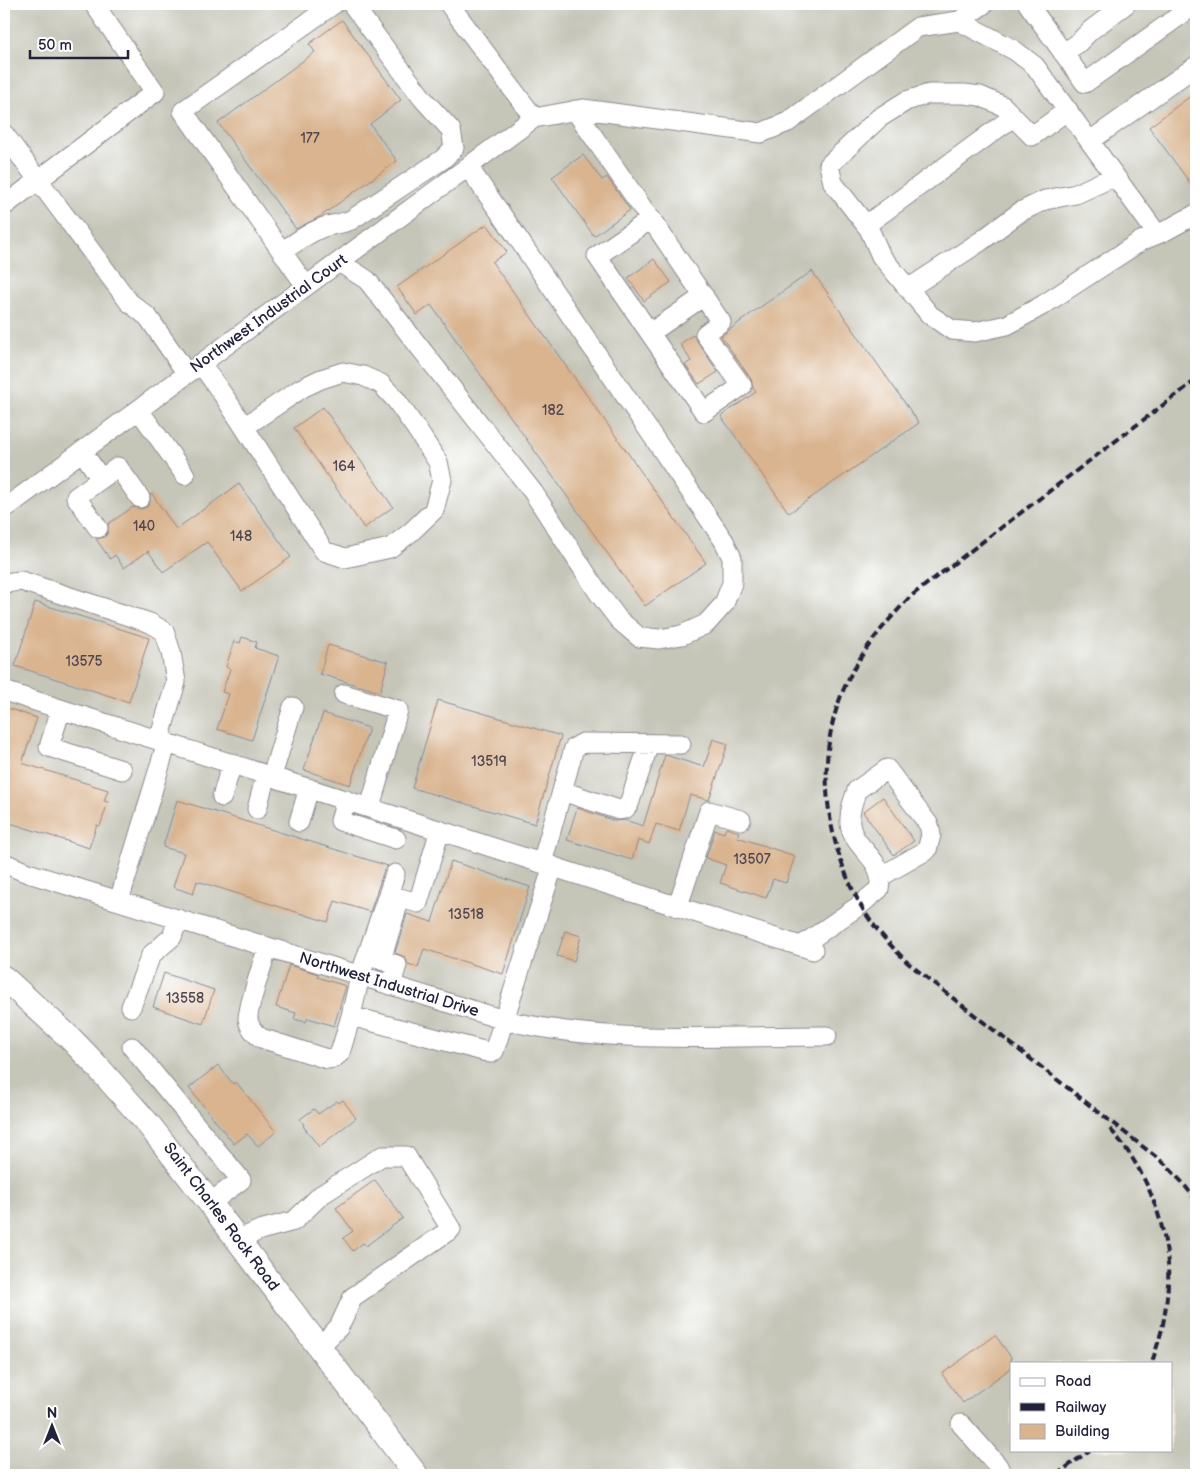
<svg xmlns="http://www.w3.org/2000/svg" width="1200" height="1479" font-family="'Balsamiq Sans',sans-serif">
<rect width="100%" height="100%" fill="#fff"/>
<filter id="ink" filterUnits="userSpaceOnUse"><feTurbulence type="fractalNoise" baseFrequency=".02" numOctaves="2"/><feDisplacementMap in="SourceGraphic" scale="10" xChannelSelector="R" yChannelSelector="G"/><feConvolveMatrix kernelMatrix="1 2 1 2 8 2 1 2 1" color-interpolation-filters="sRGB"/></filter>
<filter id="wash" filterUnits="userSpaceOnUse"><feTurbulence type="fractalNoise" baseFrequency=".0096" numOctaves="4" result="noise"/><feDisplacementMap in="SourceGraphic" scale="20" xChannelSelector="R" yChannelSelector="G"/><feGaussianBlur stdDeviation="1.12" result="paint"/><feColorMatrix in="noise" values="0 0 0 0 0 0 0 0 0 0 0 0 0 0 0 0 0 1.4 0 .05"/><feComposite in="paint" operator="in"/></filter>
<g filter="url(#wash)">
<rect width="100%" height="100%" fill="#f9eedf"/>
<!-- industrial -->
<path fill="#c5c5b8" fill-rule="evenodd" d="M4 4H1196V1475H4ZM1011 1363H1171V1450H1011Z"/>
<g id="blocks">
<!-- building -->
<path fill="#d9b48f" d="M342 20 401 100 370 124 397 161 321 216 296 229 218 123 315 52 309 44Z
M1196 92V191L1149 127Z
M583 155 602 180 607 177 630 210 594 236 552 177Z
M487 224 507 252 492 262 706 563 645 606 431 305 417 315 397 287Z
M654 259 671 282 644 301 628 278Z
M812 271 919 423 789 513 721 416 756 392 753 388 751 379 721 336 752 313Z
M693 335 718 372 699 384 685 365 691 361 680 344Z
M323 407 393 507 364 528 294 428Z
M239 484 291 557 242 591 207 542 163 572 148 551 124 568 115 555 110 559 96 539 105 537 108 532V524L133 507 141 509 147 507 150 502V495L152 494 176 529Z
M35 602 149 638 129 702 15 666Z
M242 637 257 642 255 648 279 656 252 740 217 729 229 694 222 692 230 669 226 667 234 641 240 643Z
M328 645 388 662 380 692 320 674Z
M438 700 561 736 535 824 412 788Z
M4 707 37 718 22 763 108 790 104 801 108 802 100 826 97 825 89 848 4 821Z
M323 713 369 728 350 785 304 770Z
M713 739 728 744 709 800 690 795 679 831 656 824 649 844 638 840 632 860 567 840 577 808 615 821 625 820 643 826 665 755 704 767Z
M883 797 914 841 894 855 863 812Z
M177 800 388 866 384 870 370 912 335 901 328 922 197 881 193 894 173 887 184 853 163 847Z
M726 828 739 832 737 837 795 856 786 883 773 879 766 898 720 883 726 865 706 858 715 830 724 833Z
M451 861 530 887 503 974 424 949 418 967 408 964 405 957 395 953 407 914 432 922Z
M565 931 581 936 574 961 557 956Z
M289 965 318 974 317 977 346 986 334 1026 308 1018 306 1022 294 1019 296 1013 276 1007Z
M164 973 214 990 203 1024 153 1007Z
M218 1065 233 1084 236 1082 276 1132 258 1146 247 1134 234 1144 189 1088Z
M343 1100 356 1118 319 1147 303 1126 304 1125 300 1119 314 1109 318 1114 337 1101 339 1103Z
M375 1180 403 1218 366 1246 363 1243 353 1251 343 1238 353 1231 336 1208Z
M995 1335 1011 1357V1368L963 1403 942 1374Z"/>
</g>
</g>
<g filter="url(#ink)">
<use href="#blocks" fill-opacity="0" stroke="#8e888d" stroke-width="1"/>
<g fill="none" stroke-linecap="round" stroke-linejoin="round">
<!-- minor casing -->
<g stroke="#8e888d" stroke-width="21">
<path id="minor" d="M449 4 534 118
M1028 4 1085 83 1196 4
M959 21 1014 50 1035 66 1157 234
M1063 53 1077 44 1091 30 1126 4
M575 110 648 216 651 219 721 322 705 334 742 386 704 412 597 256 651 219
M1068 110 1032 136 1003 106 980 96 964 94H929L906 101 879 118 829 165 833 183 869 229 881 256 930 315 952 330 975 332 1007 325 1043 305 1141 241 1165 231 1196 214
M4 134 129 302 148 317 187 374
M1090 141 1196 66
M4 206 155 92 94 4
M866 225 1013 117
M282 251C296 243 309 232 324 227 333 224 342 224 351 220L443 159 454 148 451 130 423 99 352 4
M339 262 367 280 533 492 600 595 619 620 639 637 659 639 682 635 706 624 724 604 732 583V558L724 541 513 231 468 167
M306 286 183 111 334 4
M908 289 981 241 1020 212 1045 200 1076 194 1115 176
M650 333 704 296
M201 364 226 399 324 551 345 558 390 548 411 532 434 510 442 480 438 462 415 427 396 400 381 384 363 376 343 372 321 379 302 388 244 427
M139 410 185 475
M82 451 101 479 118 467 140 498
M4 509 534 118 583 109 761 133 788 122 918 27 959 21 984 4
M98 528 76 497 101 479
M4 583 21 581 150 623 164 631 171 652 176 682 159 740
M4 691 813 950
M344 694 398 710 370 807
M61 709 49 747 122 770
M272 776 293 707
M562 791 619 810 625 809 629 804 649 744
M222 797 232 763
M346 800 340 821 396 839
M257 809 266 774
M299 822 309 788
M4 863 25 872 504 1020 553 866
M542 863 574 748 583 743 681 744
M119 901 167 742
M678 906 709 811 741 820
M801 946 860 905 879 889C879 886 881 881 880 877 878 857 852 845 850 824 849 812 853 801 857 790L887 769 929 825 931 835 927 850 880 877
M268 947C264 959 247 1010 248 1019 249 1027 255 1034 261 1038L327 1059 334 1058 340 1053 351 1016 491 1053 494 1051 504 1020C609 1045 720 1036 827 1036
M391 985 397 965 381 960 400 898 418 903 440 830
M131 1007 151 955 172 937 178 919
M351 1016 360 976 395 874
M132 1047 241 1180 210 1203
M238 1240 260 1230 294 1221 321 1195 382 1156H406L451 1229 353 1297 339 1327 319 1347
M961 1424 998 1466 1002 1475"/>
</g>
<!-- major casing -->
<g stroke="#8e888d" stroke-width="26">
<path id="major" d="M4 978 71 1039 96 1065 149 1125 210 1203 416 1475"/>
</g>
<!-- minor -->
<use href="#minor" stroke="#fff" stroke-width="19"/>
<!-- major -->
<use href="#major" stroke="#fff" stroke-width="24"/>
<!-- rail -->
<path stroke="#22223b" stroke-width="4" stroke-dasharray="8 4" stroke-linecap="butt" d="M1196 380 911 596C888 620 867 644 851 674 813 745 822 835 860 904 872 926 890 945 908 963L1165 1164 1182 1182 1196 1200
M1110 1129C1143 1165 1164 1215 1168 1264 1169 1282 1167 1301 1164 1318 1162 1333 1156 1348 1152 1363
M1056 1475 1090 1450"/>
</g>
</g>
<g text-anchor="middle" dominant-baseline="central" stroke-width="4" stroke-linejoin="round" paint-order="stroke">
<!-- number labels -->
<g font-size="14" fill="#504650">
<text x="310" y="138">177</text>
<text x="553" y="410">182</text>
<text x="344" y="466">164</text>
<text x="144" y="526">140</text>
<text x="241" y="536">148</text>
<text x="84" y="661">13575</text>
<text x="489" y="761">13519</text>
<text x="752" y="859">13507</text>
<text x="466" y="914">13518</text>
<text x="185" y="998">13558</text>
</g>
<!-- street labels -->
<g font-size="16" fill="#22223b" stroke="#fff">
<text transform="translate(269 314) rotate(-36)">Northwest Industrial Court</text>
<text transform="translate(389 985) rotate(17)">Northwest Industrial Drive</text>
<text transform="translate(221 1217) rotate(53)">Saint Charles Rock Road</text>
</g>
</g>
<!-- margin -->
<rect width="1200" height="1479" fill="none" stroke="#fff" stroke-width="20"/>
<!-- legend -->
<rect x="1010" y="1362" width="162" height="90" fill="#ffffff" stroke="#a7a7b1"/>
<rect x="1020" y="1378" width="25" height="8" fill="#ffffff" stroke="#a7a7b1"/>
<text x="1055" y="1386" font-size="15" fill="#22223b">Road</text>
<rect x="1020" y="1403" width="25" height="8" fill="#22223b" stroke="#a7a7b1"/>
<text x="1055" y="1412" font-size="15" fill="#22223b">Railway</text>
<rect x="1020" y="1424" width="25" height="15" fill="#d9b48f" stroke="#a7a7b1"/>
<text x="1055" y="1436" font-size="15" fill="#22223b">Building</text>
<!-- north arrow -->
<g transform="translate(52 1426)" stroke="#ffffff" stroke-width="4" paint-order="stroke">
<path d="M0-4L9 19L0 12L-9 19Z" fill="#22223b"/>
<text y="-8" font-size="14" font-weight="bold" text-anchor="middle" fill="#22223b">N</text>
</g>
<!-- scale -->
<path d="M30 50v8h98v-8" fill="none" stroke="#22223b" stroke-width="2.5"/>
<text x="38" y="50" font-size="15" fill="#22223b" stroke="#ffffff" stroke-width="4" paint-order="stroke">50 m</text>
</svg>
